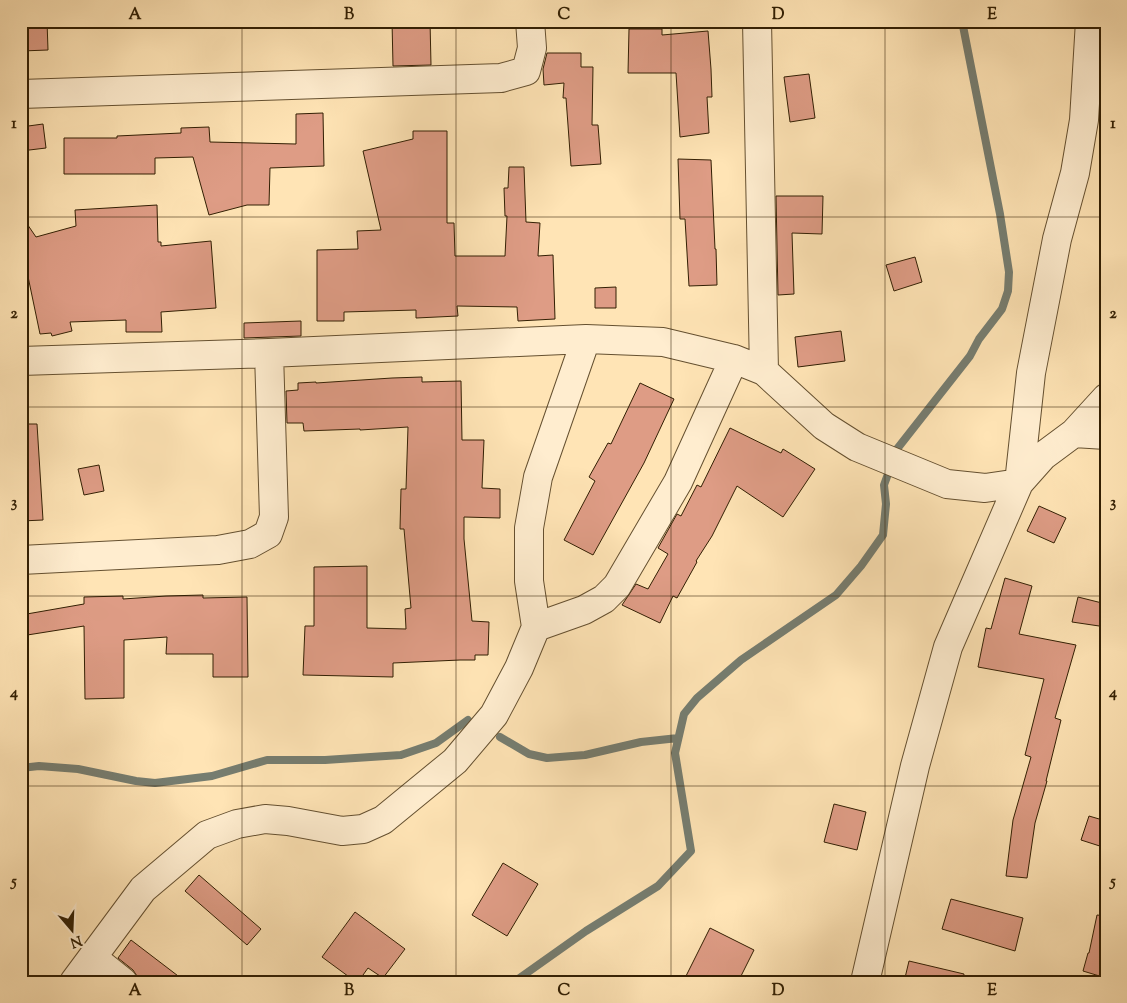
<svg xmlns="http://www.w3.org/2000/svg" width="1127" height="1003" font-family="'Sorts Mill Goudy',serif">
<rect width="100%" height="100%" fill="#ffe4b5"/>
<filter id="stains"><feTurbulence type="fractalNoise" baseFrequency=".004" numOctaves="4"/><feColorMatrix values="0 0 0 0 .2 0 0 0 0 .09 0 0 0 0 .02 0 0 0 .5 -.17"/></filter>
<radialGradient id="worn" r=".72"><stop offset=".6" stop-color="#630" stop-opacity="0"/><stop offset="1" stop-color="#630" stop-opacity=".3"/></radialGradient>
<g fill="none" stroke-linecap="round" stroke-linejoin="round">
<!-- stream -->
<path stroke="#767d70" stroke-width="8" d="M500 737 529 754 547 758 585 755 641 742 678 738
M21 768 39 766 78 769 136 781 155 783 212 776 267 760H325L401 755 436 743 468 720
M514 982 586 931 658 886 691 851 675 753 684 714 697 698 741 660 836 595 861 566 883 535 886 504 884 485 897 449 970 356 979 339 1002 309 1008 291 1009 272 1000 214 963 26 964 21"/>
</g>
<!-- building -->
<path fill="#de9c85" stroke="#321f03" d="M21 21H47L48 50 21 51Z
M392 21H430L431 65 393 66Z
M629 29H662V35L708 31 711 69 712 97H707L709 133 680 137 676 73H628Z
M547 53H581V67H593L592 125H598L601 164 571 166 566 98H563L564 83 544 85 543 69Z
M809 74 815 118 790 122 784 77Z
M323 113 324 166 270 168 269 205H247L209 215 193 157 155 158V174H64V138H117V136L181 133V128L209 127 210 142 296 144V114Z
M43 124 46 148 21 151V127Z
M413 131H447V223H454L455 256H505L507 216H505L504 188H508L509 167H524L526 222 540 223 538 256 553 255 555 319 518 321 517 307 457 306 458 316 416 318V310L344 312V321H317V250L358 249 357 231 381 230 363 151 413 139Z
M678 159 711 160 715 249H716L717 285 689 286 685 219H680Z
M776 196H823L822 234 792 233 794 294 778 295Z
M157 205 158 242H161V246L211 241 216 308 161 312 162 332H126V320L70 322 72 331 52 336 51 333 40 334 21 243V215L36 237 76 226 75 210Z
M915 257 922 282 894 291 886 265Z
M616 287V308H595V288Z
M301 321V336L244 338V323Z
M841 331 845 361 798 367 795 337Z
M422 377V382L461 381 462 440H484L482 488 500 489V518L464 517V539L472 621 489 622 488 655H475V660H460L393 663V677L303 675 305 626H314V567L367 566V628L406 629 405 609 411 608 404 529H400L401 489H406L408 427 360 430V429L304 431 303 423H287L286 391 298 390V383L316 382V383L392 378Z
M640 383 674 399 644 463 593 555 564 540 595 481 589 477 608 443 611 444Z
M21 424H37L43 520 21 521Z
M730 428 781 453 783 449 815 469 783 517 737 486 712 536 696 561 697 562 677 598 673 596 660 623 622 605 636 584 648 589 668 554 658 548 677 514 681 516 697 485 701 487Z
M99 465 104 491 84 495 78 469Z
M1039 506 1066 518 1054 543 1027 531Z
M1005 578 1032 586 1019 634 1076 645 1055 718 1061 720 1046 781H1047L1035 823 1027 878 1006 876 1013 820 1031 757 1025 755 1044 679 978 667 986 628 991 629Z
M203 595V598L247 597 248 677H213V654H166L167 637 124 640V698L85 699 84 626 21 636V615L84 604V597L123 596V599L166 596Z
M1078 597 1106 604V627L1072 622Z
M834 804 866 812 857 850 824 842Z
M1089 816 1106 821V848L1081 840Z
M503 863 538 884 507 936 472 915Z
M199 875 261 929 247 945 185 891Z
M951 899 1023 918 1015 951 942 929Z
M355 912 405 949 383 978 368 968 358 982H356L322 957Z
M1097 915 1106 916V978L1083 971 1088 953H1089Z
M710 928 754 950 738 982H683Z
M131 940 186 982H138L137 976 133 970 118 958Z
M909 961 964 974 963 982H904Z"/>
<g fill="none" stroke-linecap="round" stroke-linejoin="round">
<!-- minor casing -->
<g stroke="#655030" stroke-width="30">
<path id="minor" d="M757 21 764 371
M21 94 501 78 526 71 532 48 530 21
M21 361 269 353 586 339 663 342 734 359 764 371 824 426 857 447 947 484 985 488 1019 483 1043 456 1074 433 1106 398
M1074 433 1106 435
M21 560 218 550 250 544 268 534 274 517 269 353
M536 627 584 610 604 599 617 586 678 482 734 359
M93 958 123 982
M74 982 143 889 207 835 237 824 265 819 288 821 342 831 363 829 383 820 455 761 494 715 519 668 536 627 529 581V528L538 477 586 339
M865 982 915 766 948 647 1019 483 1031 373 1057 239 1075 173 1084 120 1090 21"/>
</g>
<!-- minor -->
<use href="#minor" stroke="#ffedcf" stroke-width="28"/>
</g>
<!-- grid -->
<path fill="none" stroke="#321f03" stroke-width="1" stroke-opacity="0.55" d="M242 21V982M456 21V982M671 21V982M885 21V982M21 217H1106M21 407H1106M21 596H1106M21 786H1106"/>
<!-- margin -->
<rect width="1127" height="1003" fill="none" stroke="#ffe4b5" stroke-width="55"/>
<!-- north arrow -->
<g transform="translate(72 930) rotate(161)" stroke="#ffedcf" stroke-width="4" paint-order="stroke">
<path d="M0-4L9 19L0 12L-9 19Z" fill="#321f03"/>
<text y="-8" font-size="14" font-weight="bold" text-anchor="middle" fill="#321f03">N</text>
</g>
<rect x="28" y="28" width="1072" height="948" fill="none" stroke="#321f03" stroke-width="2"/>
<g font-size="16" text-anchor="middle" font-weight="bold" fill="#321f03">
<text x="135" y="19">A</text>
<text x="349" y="19">B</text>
<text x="564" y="19">C</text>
<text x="778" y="19">D</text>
<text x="992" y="19">E</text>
<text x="14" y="128">1</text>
<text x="1113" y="128">1</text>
<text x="14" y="318">2</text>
<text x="1113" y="318">2</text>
<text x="14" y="507">3</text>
<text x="1113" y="507">3</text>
<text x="14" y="697">4</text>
<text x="1113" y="697">4</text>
<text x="14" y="886">5</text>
<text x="1113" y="886">5</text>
<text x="135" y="995">A</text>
<text x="349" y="995">B</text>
<text x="564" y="995">C</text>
<text x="778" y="995">D</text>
<text x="992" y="995">E</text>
</g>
<rect width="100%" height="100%" filter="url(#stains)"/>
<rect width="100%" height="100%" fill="url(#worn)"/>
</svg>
